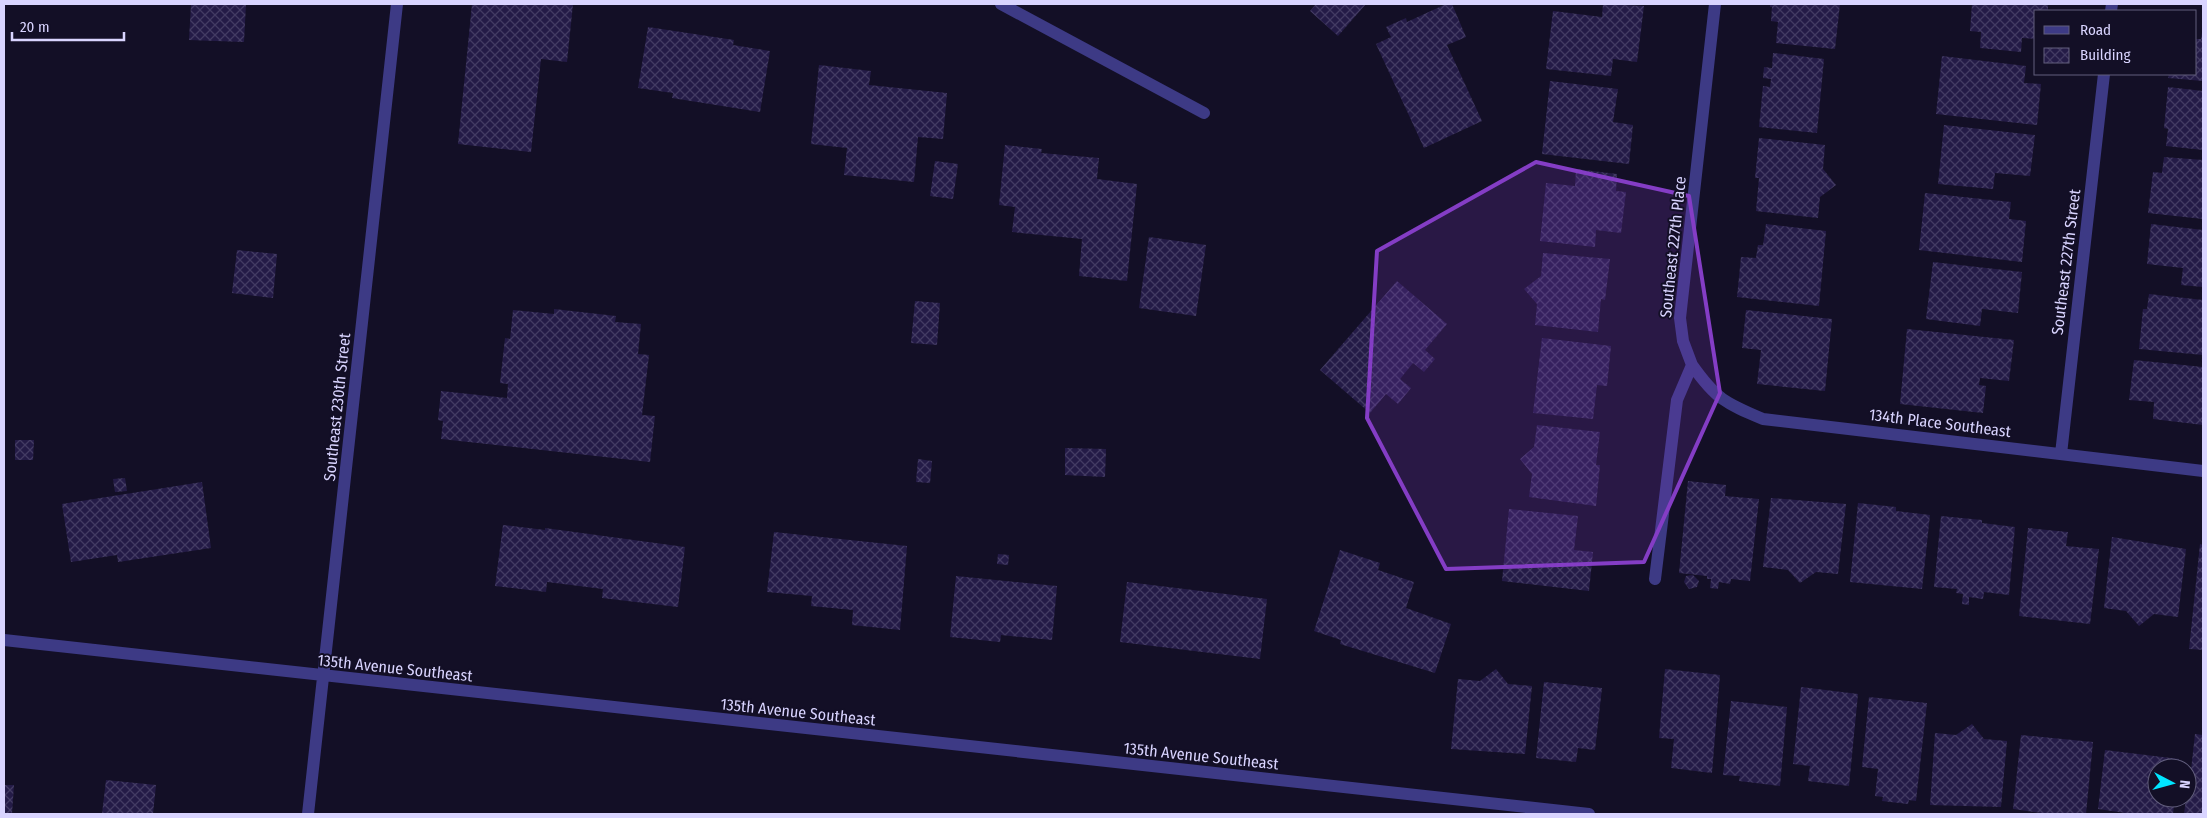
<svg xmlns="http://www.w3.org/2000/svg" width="2207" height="818" font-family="'Fira Sans Condensed',sans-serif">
<defs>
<pattern id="building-cross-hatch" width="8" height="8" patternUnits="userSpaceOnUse" patternTransform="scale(1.25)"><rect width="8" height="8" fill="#241b47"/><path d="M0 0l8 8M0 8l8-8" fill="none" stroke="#433b63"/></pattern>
</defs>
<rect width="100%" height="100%" fill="#130f26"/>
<!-- building -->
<path fill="url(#building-cross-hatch)" d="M191 4H246L244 42 189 40Z
M472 4H573L567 62 541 59 531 152 458 144Z
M1316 4H1366L1338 36 1310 11Z
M1446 4H1452L1466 37 1447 45 1482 121 1424 148 1376 44 1391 37 1386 27 1406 18 1407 22Z
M1603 4 1644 6 1637 62 1613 59 1611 76 1546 69 1553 11 1602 17Z
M1770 4H1840L1835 49 1776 43 1778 22 1771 21 1772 7H1770Z
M1972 4H2048V11H2036V39L2022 38 2021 52 1980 48 1981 32 1970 31Z
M648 27 734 40 733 45 770 51 760 112 672 98 673 93 638 88Z
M2202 33 2203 81 2168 78 2169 74H2196V39H2201Z
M1773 53 1824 59 1817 133 1759 127 1763 86 1770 87 1771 79 1763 78 1764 67 1772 68Z
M1942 56 2026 66 2024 83 2041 84 2037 125 1936 114Z
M819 65 871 71 869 85 947 93 943 139 918 137 914 182 844 175 847 148 811 144Z
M1550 81 1618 89 1613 122 1633 125 1629 164 1542 154Z
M2168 87 2203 91V150L2166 146 2168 129 2164 128Z
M1944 125 2035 135 2030 176 1995 173 1993 189 1938 184Z
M1759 138 1825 145 1823 169 1836 185 1820 197 1818 218 1756 211 1759 178H1755Z
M1005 145 1042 149 1041 153 1099 158 1097 179 1137 184 1127 281 1079 276 1082 239 1012 232 1015 207 999 205Z
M2164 157 2203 160V219L2148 213 2153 172 2162 173Z
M935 161 958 164 953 199 930 196Z
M1576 169 1617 174 1616 191 1626 192 1621 233 1596 230 1595 247 1540 241 1546 183 1575 186Z
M1925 193 2011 202 2009 219 2026 221 2022 262 1919 250Z
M1766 224 1826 231 1819 306 1737 297 1741 257 1756 258 1758 245H1763Z
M2151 224 2203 230V287L2181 285 2183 268 2147 264Z
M1149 237 1206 245 1196 316 1139 308Z
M237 250 277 254 273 298 232 293Z
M1543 253 1610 259 1605 300 1601 299 1598 332 1535 325 1537 304 1524 289 1541 276Z
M1933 262 2022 272 2018 313 1982 309 1980 326 1926 319Z
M1397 281 1447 324 1425 350 1435 359 1424 372 1413 363 1400 379 1411 388 1398 404 1386 394 1370 413 1320 370Z
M2149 294 2203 300V355L2139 349 2143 309H2147Z
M915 301 940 303 937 345 911 343Z
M554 309 616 316 615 322 641 324 638 354 649 355 642 415 655 416 650 462 441 439 443 421 438 420 441 391 507 398 508 384 500 383 505 338 510 339 513 310 554 314Z
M1746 310 1832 319 1825 391 1757 384 1761 350 1742 348Z
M1907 329 2014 340 2009 381 1980 378 1979 385 1986 386 1983 413 1900 404Z
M1542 338 1611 346 1607 386 1597 385 1593 419 1533 413Z
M2134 360 2203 367V425L2153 419 2154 402 2129 400Z
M1537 425 1600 432 1596 465H1600L1596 506 1529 497 1532 474 1520 459 1534 447Z
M15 440H34L33 460H15Z
M1065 448 1106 449 1105 477 1065 475Z
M918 459 932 461 930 483 916 482Z
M125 478 127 491 115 492 113 479Z
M1688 481 1726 485 1725 496 1759 499 1750 581 1731 579 1730 584 1719 582 1718 589 1710 588 1711 579H1707V576L1679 573Z
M202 482 211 548 118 562 117 555 71 562 62 504Z
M1771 498 1846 504 1838 574 1816 572 1800 583 1788 570 1763 567Z
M1858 503 1896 507V511L1930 515 1922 589 1850 582Z
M1509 509 1578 516 1574 550 1593 552 1589 591 1502 581Z
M1941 516 1982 520V523L2015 527 2009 595 1984 592 1983 599 1969 597V605L1962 604 1963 594 1956 593 1957 589 1934 587Z
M503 525 545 530V528L685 547 678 607 602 598 603 589 547 582 546 592 495 586Z
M2028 528 2068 532 2066 546 2099 549 2090 624 2019 616Z
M774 532 907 546 900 630 852 625 853 610 811 606 812 596 767 592Z
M2112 537 2186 549 2178 617 2154 614 2139 626 2126 611 2104 608Z
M2200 544 2203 545V650L2189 649Z
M1340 550 1380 563 1378 570 1414 582 1406 608 1451 624 1435 673 1340 644 1341 640 1314 631Z
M998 554 1009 555 1008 565 997 564Z
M1693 575 1699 581 1697 587 1689 589 1684 582 1686 576Z
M956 576 1057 586 1052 640 1001 635 1000 642 950 637Z
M1127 582 1267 599 1260 659 1120 642Z
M1496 669 1508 684 1532 686 1525 754 1451 749 1458 679 1480 681Z
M1665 669 1720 675 1712 773 1671 768 1674 739 1659 738Z
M1544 682 1602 688 1595 750 1578 748 1576 762 1536 758Z
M1801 687 1858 694 1849 786 1808 781 1810 766 1793 764Z
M1869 697 1927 703 1916 801 1909 800 1908 804 1882 801 1883 797 1875 796 1878 769 1862 767Z
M1731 701 1787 707 1780 786 1739 781 1740 776 1723 775Z
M1972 724 1984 739 2007 741 2001 807 1930 805 1935 733 1956 735Z
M2195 734 2203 735V814H2184L2186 798 2188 797Z
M2021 735 2093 742 2086 814H2048L2013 809Z
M2105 750 2179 759 2178 768H2157V798H2175L2173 814H2132L2098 809Z
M106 780 156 785 153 814H102Z
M4 785H14L12 814H4Z"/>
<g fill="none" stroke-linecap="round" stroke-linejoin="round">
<!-- street -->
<path stroke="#3d3a85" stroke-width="12" d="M1001 4 1204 113
M2111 11 2112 4
M1692 365C1716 399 1725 403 1763 419L2203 471
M2061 454 2104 74
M1655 579 1677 400 1692 365 1683 341 1680 318 1715 4
M4 640 1589 814
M308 814 397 4"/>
</g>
<!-- marked area -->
<path fill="#843dc5" fill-opacity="0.2" stroke="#843dc5" stroke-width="4" stroke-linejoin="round" d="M1536 162 1689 196 1720 393 1644 562 1446 569 1367 418 1377 251Z"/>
<g text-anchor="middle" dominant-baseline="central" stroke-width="4" stroke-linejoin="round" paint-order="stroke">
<!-- street labels -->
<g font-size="16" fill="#d9d4ff" stroke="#130f26">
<text transform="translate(1673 247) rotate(-84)">Southeast 227th Place</text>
<text transform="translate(2066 262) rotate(-83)">Southeast 227th Street</text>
<text transform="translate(337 407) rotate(-84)">Southeast 230th Street</text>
<text transform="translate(1940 423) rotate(7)">134th Place Southeast</text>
<text transform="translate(395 668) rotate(6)">135th Avenue Southeast</text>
<text transform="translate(798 712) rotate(6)">135th Avenue Southeast</text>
<text transform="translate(1201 756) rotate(6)">135th Avenue Southeast</text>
</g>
</g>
<!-- border -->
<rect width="2207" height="818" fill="none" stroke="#d9d4ff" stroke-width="10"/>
<!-- legend -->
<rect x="2034" y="10" width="162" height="65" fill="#130f26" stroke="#625e7d"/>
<rect x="2044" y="26" width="25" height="8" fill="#3d3a85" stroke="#625e7d"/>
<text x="2080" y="35" font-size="15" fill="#d9d4ff">Road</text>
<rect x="2044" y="48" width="25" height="15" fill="url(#building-cross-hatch)" stroke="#625e7d"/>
<text x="2080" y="60" font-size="15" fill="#d9d4ff">Building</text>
<!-- north arrow -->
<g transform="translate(2172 783) rotate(96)"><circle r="24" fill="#130f26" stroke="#625e7d"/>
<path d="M0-4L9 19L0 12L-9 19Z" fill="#00e5ff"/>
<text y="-8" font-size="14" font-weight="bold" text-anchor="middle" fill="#d9d4ff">N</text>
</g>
<!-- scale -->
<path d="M12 32v8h112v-8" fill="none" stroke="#d9d4ff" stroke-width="2.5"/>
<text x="20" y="32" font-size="15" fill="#d9d4ff" stroke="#130f26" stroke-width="4" paint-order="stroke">20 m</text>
</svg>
